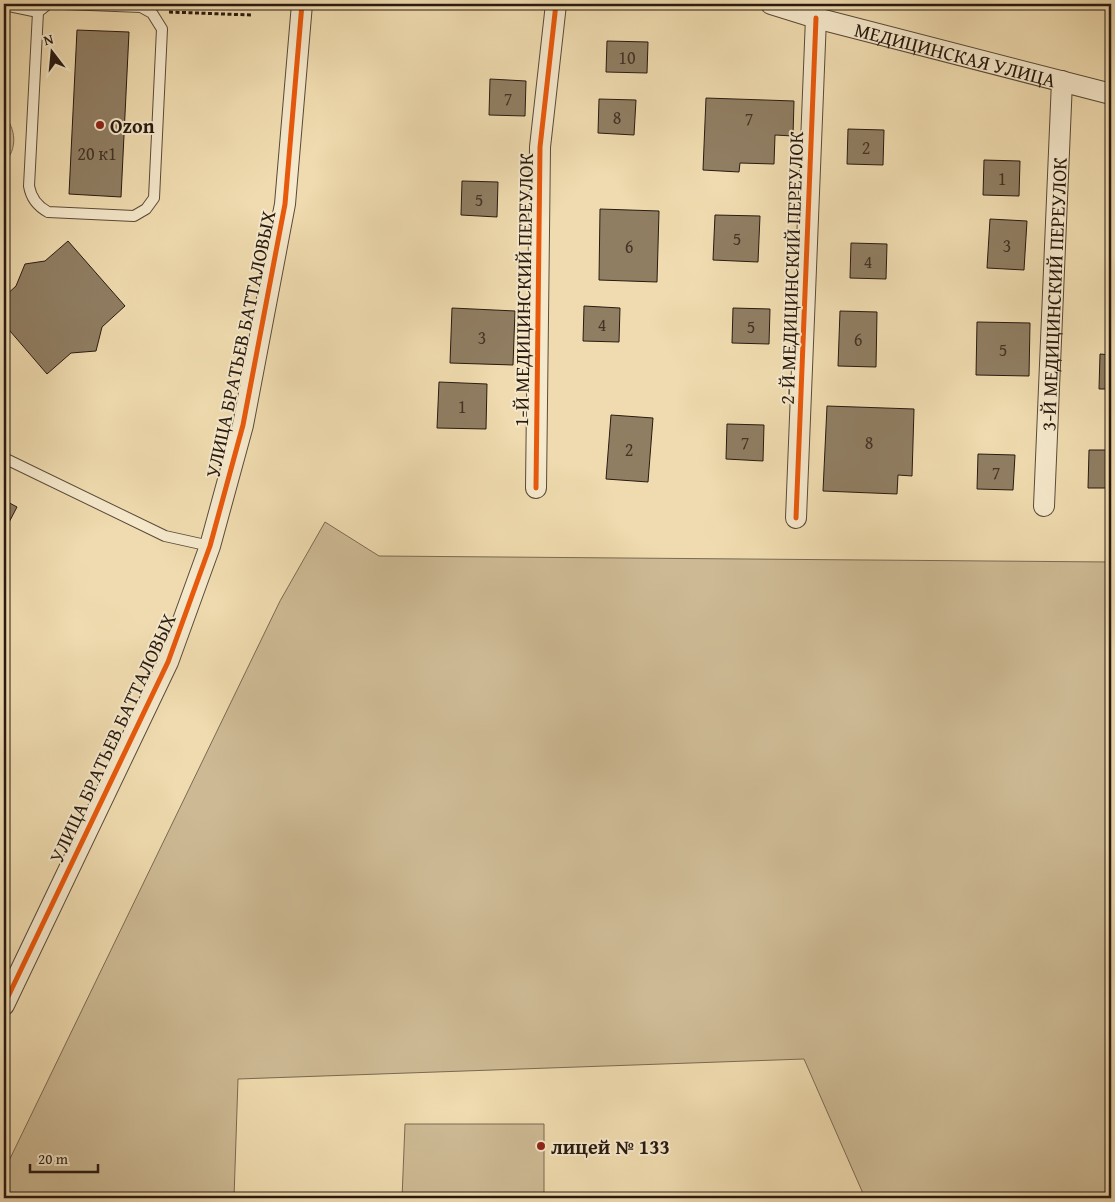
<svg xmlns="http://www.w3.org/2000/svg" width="1115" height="1202" font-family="'Gentium Book Plus',serif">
<rect width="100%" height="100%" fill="#efdbaf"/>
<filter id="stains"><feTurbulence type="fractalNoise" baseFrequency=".004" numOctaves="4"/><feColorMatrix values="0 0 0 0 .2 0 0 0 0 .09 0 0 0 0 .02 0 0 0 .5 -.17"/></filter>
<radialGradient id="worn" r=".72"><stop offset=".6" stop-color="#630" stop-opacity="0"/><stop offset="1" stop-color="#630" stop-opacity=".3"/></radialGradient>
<!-- green -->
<path fill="#cdba94" stroke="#7b6a52" d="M4 115C16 129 18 149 4 163Z
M325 522 379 556 1111 562V1198H865L804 1059 238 1079 234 1198H4V1171L280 601Z
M405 1124H544V1198H402Z"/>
<!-- building -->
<path fill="#907e63" stroke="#291a10" d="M77 30 129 32 121 197 69 194Z
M607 41 648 42 647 73 606 72Z
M490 79 526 81 525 116 489 115Z
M706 98 794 101 793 136 775 135 774 164 740 163 739 172 703 170Z
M599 99 636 100 634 135 598 133Z
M848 129 884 130 883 165 847 164Z
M984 160 1020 161 1019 196 983 195Z
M462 181 498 182 497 217 461 215Z
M600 209 659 211 657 282 599 280Z
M715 215 760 216 758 262 713 260Z
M990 219 1027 221 1024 270 987 268Z
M1108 225H1111V257L1107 256Z
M68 241 125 306 102 327 96 351 71 353 47 374 4 324V297L16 286 25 264 45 261Z
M851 243 887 244 886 279 850 278Z
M584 306 620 308 619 342 583 341Z
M452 308 515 311 513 365 450 363Z
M733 308 770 309 769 344 732 343Z
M840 311 877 312 876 367 838 366Z
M977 322 1030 323 1029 376 976 375Z
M1100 354 1111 355V389H1099Z
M439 382 487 384 486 429 437 428Z
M827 406 914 409 912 476 898 475 897 494 823 491Z
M611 415 653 418 648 482 606 479Z
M727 424 764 425 763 461 726 459Z
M1089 450H1111V488H1088Z
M978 454 1015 455 1013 490 977 489Z
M4 500 17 507 4 532Z"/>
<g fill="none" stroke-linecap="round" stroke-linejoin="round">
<!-- lane casing -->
<g stroke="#5a4a38" stroke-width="12">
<path id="lane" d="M48 4 38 12 29 186C31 198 37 206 48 212L134 216 146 209 154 198 162 29 152 13 141 7 64 4
M4 5 38 12
M4 458 165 536 210 546"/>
</g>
<!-- street casing -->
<g stroke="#5a4a38" stroke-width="22">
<g id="street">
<path id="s1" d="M771 4 816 18 1111 94"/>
<path d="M536 488 540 147 556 4"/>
<path id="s2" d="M1044 506 1062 81"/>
<path d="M796 518 816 18"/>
<path d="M4 1005 168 662 210 546 243 425 285 204 302 4"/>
</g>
</g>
<!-- path -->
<path stroke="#291a10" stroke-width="3" stroke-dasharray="4 2.5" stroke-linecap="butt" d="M169 12 251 15"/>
<!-- lane -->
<use href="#lane" stroke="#f5e8cb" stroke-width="10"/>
<!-- street -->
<use href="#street" stroke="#f5e8cb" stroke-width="20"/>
<!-- cycleway casing -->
<g stroke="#f5e8cb" stroke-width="8">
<path id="cycleway" d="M536 488 540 147 556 4
M796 518 816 18
M4 1005 168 662 210 546 243 425 285 204 302 4"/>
</g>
<!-- cycleway -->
<use href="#cycleway" stroke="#e8590c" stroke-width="5"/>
</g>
<!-- markers -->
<g fill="#8f2418" stroke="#f5e8cb" stroke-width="2">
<circle cx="100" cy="125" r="5"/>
<circle cx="541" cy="1146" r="5"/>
</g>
<g text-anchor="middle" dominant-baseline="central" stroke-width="4" stroke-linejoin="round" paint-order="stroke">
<!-- number labels -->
<g font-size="18" fill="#433325">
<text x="627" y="57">10</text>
<text x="508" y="98">7</text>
<text x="617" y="117">8</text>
<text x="749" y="118">7</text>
<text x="866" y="147">2</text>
<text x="97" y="153">20 к1</text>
<text x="1002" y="178">1</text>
<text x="479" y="199">5</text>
<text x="737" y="238">5</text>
<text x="1007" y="245">3</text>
<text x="629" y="246">6</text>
<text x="868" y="261">4</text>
<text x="602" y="324">4</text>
<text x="751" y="326">5</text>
<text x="482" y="337">3</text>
<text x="858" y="339">6</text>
<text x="1003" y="349">5</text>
<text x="462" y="406">1</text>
<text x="745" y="442">7</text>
<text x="869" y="442">8</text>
<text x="629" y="449">2</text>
<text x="996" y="472">7</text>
</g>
<!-- street labels -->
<g font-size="20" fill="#291a10" stroke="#f5e8cb">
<text stroke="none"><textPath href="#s1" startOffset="191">МЕДИЦИНСКАЯ УЛИЦА</textPath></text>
<text transform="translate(791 268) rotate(-88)">2-Й МЕДИЦИНСКИЙ ПЕРЕУЛОК</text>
<text transform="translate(523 290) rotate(-89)">1-Й МЕДИЦИНСКИЙ ПЕРЕУЛОК</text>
<text stroke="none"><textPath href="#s2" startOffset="212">3-Й МЕДИЦИНСКИЙ ПЕРЕУЛОК</textPath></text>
<text transform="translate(240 344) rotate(-78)">УЛИЦА БРАТЬЕВ БАТТАЛОВЫХ</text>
<text transform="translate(112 738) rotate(-65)">УЛИЦА БРАТЬЕВ БАТТАЛОВЫХ</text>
</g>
<!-- poi labels -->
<g font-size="20" font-weight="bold" fill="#291a10" stroke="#f5e8cb" text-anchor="start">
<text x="110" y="125">Ozon</text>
<text x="551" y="1146">лицей № 133</text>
</g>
</g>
<!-- margin -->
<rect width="1115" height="1202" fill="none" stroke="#efdbaf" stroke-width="20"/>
<rect x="5" y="5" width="1105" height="1192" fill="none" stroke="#291a10" stroke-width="2.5"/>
<rect x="10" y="10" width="1095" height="1182" fill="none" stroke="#291a10"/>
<!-- north arrow -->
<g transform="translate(52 52) rotate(344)" stroke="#f5e8cb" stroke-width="4" paint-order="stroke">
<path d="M0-4L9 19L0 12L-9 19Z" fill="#291a10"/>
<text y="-8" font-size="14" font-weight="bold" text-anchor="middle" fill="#291a10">N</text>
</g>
<!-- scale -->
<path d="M30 1164v8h68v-8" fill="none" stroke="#291a10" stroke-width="2.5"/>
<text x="38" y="1164" font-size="15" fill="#291a10" stroke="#f5e8cb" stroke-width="4" paint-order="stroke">20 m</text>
<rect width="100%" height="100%" filter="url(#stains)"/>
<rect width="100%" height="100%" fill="url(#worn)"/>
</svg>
